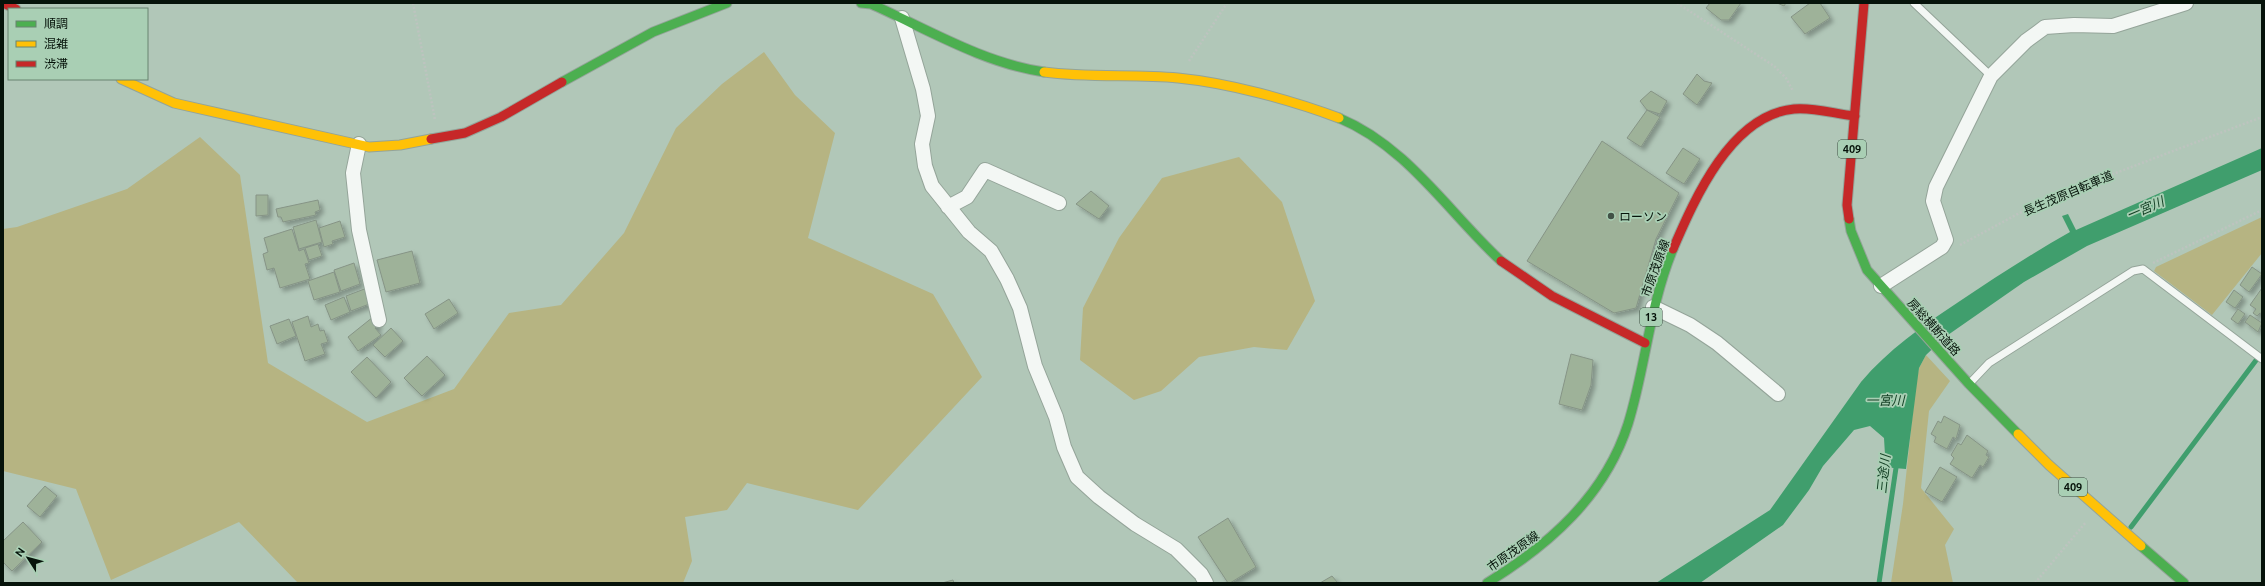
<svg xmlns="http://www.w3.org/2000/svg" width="2265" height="586" font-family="Ubuntu,'Noto Sans JP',sans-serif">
<defs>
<filter id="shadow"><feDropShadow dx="3.5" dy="3.5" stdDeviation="2" flood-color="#0004"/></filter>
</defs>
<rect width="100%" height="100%" fill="#b1c7b8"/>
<!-- green -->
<path fill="#b6b482" d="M764 52 795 95 835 133 808 238 933 294 982 377 858 510 747 483 727 510 685 517 692 561 683 583H298L239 522 111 580 76 489 3 471V229L17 227 127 189 200 137 240 175 268 363 367 422 454 389 509 313 561 305 624 233 676 128 722 84Z
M1239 157 1282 202 1315 301 1287 350 1254 347 1199 357 1161 391 1134 400 1080 360 1083 308 1119 238 1162 178Z
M2262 217V253L2212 315 2154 271 2156 267Z
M1926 355 1950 381 1929 411 1921 488 1954 529 1945 545 1953 583H1891L1903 504 1916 383 1919 368Z"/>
<!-- water -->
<path fill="#409e6d" d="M2262 148V170L2087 246 2024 282 1945 337 1926 355 1919 368 1906 469 1882 467 1885 455 1884 438 1870 426 1854 430 1823 466 1809 490 1783 525 1700 583H1656L1770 510 1861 382C1888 350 1922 326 1957 303 1994 278 2031 254 2070 232L2062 216 2068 214 2076 230Z"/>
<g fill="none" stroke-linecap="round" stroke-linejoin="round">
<!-- stream -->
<path stroke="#409e6d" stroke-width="5" d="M2131 527 2257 359
M1879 583 1897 461"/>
</g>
<!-- building -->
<path fill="#9eb299" stroke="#869486" filter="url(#shadow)" d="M1710 3H1741L1729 20H1721L1706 8Z
M1777 3H1786L1784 6Z
M1810 3H1820L1830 18 1805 34 1791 17Z
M1697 74 1704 81 1712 83 1697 105 1683 94Z
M1651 91 1667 101 1660 114 1647 110 1640 101Z
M1647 110 1660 117 1641 147 1627 138Z
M1602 141 1679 193 1656 239 1636 308 1614 313 1527 261Z
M1683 148 1700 159 1684 184 1666 173Z
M1091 191 1109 206 1099 219 1076 204Z
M256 195H268V215L256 216Z
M318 200 320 210 315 212 316 215 283 222 281 217H278L276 209Z
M316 220 322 242 299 249 293 227Z
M340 221 345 237 332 241 333 244 324 247 319 228Z
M292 229 299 251 304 249 309 263 305 264 310 279 280 288 274 268 267 270 263 254 268 252 264 238Z
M318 244 322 256 309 260 305 248Z
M412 251 420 283 386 292 377 260Z
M354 263 360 284 341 291 334 270Z
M2252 267 2262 274 2249 292 2240 285Z
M334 272 340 292 314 300 308 281Z
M367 288 372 303 351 311 346 296Z
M2262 288V314L2260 313 2257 316 2253 313 2256 309 2250 305Z
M2234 290 2243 297 2235 308 2226 302Z
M344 297 350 312 331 320 325 305Z
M449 299 458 313 434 329 425 314Z
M2238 309 2245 314 2238 324 2231 319Z
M2250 315 2262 323 2258 332 2245 322Z
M308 316 311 327 318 324 320 331 324 330 328 342 321 344 325 354 305 361 292 322Z
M373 317 379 325 375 328 381 335 358 351 348 337Z
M289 319 296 336 277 344 270 326Z
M391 328 403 341 385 357 373 345Z
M1571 354 1593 360 1591 385 1582 410 1559 404Z
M427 356 445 375 422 396 404 378Z
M367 357 391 382 376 398 351 372Z
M1944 416 1960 425 1956 439 1953 437 1947 449 1934 442 1936 437 1931 434 1938 421 1941 423Z
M1967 435 1988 451 1986 455 1989 457 1983 467 1980 465 1972 478 1950 464 1954 458 1951 455 1958 443 1961 445Z
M1940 467 1957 477 1942 502 1925 492Z
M45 486 57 496 40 517 27 506Z
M1228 518 1256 567 1230 583H1228L1198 537Z
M23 522 42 542 12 571 3 562V541Z
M1332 576 1338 583H1320Z
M953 580 954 583H942Z"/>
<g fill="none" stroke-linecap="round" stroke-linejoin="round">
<!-- lane casing -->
<g stroke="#94a499" stroke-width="9">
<path id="lane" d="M1914 3 1991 76
M1971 382 1989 363 2133 271 2143 269 2262 359"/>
</g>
<!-- street casing -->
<g stroke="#94a499" stroke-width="16">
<path id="street" d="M902 18 923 89 928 116 922 144 925 166 932 186 969 232 991 251 1007 279 1020 308 1035 366 1056 417 1064 447 1077 477 1099 497 1135 524 1176 549 1201 574 1206 583
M359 144 353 173 359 230 379 320
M948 207 967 197 985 170 1059 203
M1881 286 1942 247 1946 240 1933 201 1936 187 1991 76 2026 41 2045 27 2074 25 2113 26 2186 3
M1653 307 1690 325 1717 343 1778 394"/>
</g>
<!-- fast casing -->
<g stroke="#94a499" stroke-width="11">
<path id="fast" d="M861 3 871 4C927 29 983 63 1044 72
M562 82 653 32 727 3
M1339 118C1407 146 1449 213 1501 261
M1849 219 1851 231 1867 270 1969 384 2018 434
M2141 546 2184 583
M1487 583C1549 545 1605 496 1628 424 1646 366 1649 307 1673 249"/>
</g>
<!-- slow casing -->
<g stroke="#94a499" stroke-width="11">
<path id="slow" d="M1044 72C1089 78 1133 74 1178 78 1229 83 1291 100 1339 118
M121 79 174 103 369 147 400 145 431 139
M2018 434 2049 465 2141 546"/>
</g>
<!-- jam casing -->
<g stroke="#94a499" stroke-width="11">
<path id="jam" d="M3 3 16 9
M431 139 465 133 501 117 562 82
M1849 219 1847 205 1864 3
M1673 249C1695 198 1731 115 1794 109 1814 107 1835 114 1855 116
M1501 261 1552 296 1645 343"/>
</g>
<!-- path -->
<path stroke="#bdc4bf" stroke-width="2.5" stroke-dasharray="2 2" stroke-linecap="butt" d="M413 3 435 120
M1677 3 1774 66 1786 78 1793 91
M1189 61 1227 3
M1960 245 2040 202 2262 117
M2153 263 2262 210
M2035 583 2086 522"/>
<!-- lane -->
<use href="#lane" stroke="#f3f7f4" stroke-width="7"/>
<!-- street -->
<use href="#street" stroke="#f3f7f4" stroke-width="14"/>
<!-- fast -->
<use href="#fast" stroke="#4caf50" stroke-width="9"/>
<!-- slow -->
<use href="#slow" stroke="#ffc107" stroke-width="9"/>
<!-- jam -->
<use href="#jam" stroke="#c62828" stroke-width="9"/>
</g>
<!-- markers -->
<circle fill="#425247" stroke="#a9cfb4" stroke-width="1.5" cx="1611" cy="216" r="4"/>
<g text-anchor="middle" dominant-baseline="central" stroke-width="3.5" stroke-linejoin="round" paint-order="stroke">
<!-- shield labels -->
<g fill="#a9cfb4" stroke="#374b3d" stroke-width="1">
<rect x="1838" y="140" width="28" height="18" rx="3"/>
<rect x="1640" y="308" width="22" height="18" rx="3"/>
<rect x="2059" y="478" width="28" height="18" rx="3"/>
</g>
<g font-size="11" font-weight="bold" fill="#06130a">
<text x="1852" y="149">409</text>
<text x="1651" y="317">13</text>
<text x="2073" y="487">409</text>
</g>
<!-- street labels -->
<g font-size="12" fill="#06130a" stroke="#a9cfb4">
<text transform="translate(2068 193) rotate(-23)">長生茂原自転車道</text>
<text transform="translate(1655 268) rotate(-70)">市原茂原線</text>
<text transform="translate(1934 327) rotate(48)">房総横断道路</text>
<text transform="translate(1513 551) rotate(-35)">市原茂原線</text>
</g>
<!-- poi labels -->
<g font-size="12" fill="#06130a" stroke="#a9cfb4" text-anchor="start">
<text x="1619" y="216">ローソン</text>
</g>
<!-- water labels -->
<g font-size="13" font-style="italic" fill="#113d22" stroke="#a9cfb4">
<text transform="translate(2145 208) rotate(-23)">一宮川</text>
<text x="1885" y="400">一宮川</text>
<text transform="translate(1883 474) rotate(-84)">三途川</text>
</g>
</g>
<!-- border -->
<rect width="2265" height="586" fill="none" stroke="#06130a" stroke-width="8"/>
<!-- legend -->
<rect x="8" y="8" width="140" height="72" fill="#a9cfb4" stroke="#688470"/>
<rect x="16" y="21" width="20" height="6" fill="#4caf50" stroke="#688470"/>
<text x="44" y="28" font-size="12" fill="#06130a">順調</text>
<rect x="16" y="41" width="20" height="6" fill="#ffc107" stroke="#688470"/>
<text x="44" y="48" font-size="12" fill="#06130a">混雑</text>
<rect x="16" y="61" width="20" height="6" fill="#c62828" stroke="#688470"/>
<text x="44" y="68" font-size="12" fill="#06130a">渋滞</text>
<!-- north arrow -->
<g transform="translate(28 558) rotate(306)" stroke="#a9cfb4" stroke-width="3" paint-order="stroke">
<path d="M0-3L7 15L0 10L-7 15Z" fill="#06130a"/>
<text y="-6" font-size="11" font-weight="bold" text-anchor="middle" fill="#06130a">N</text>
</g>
</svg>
